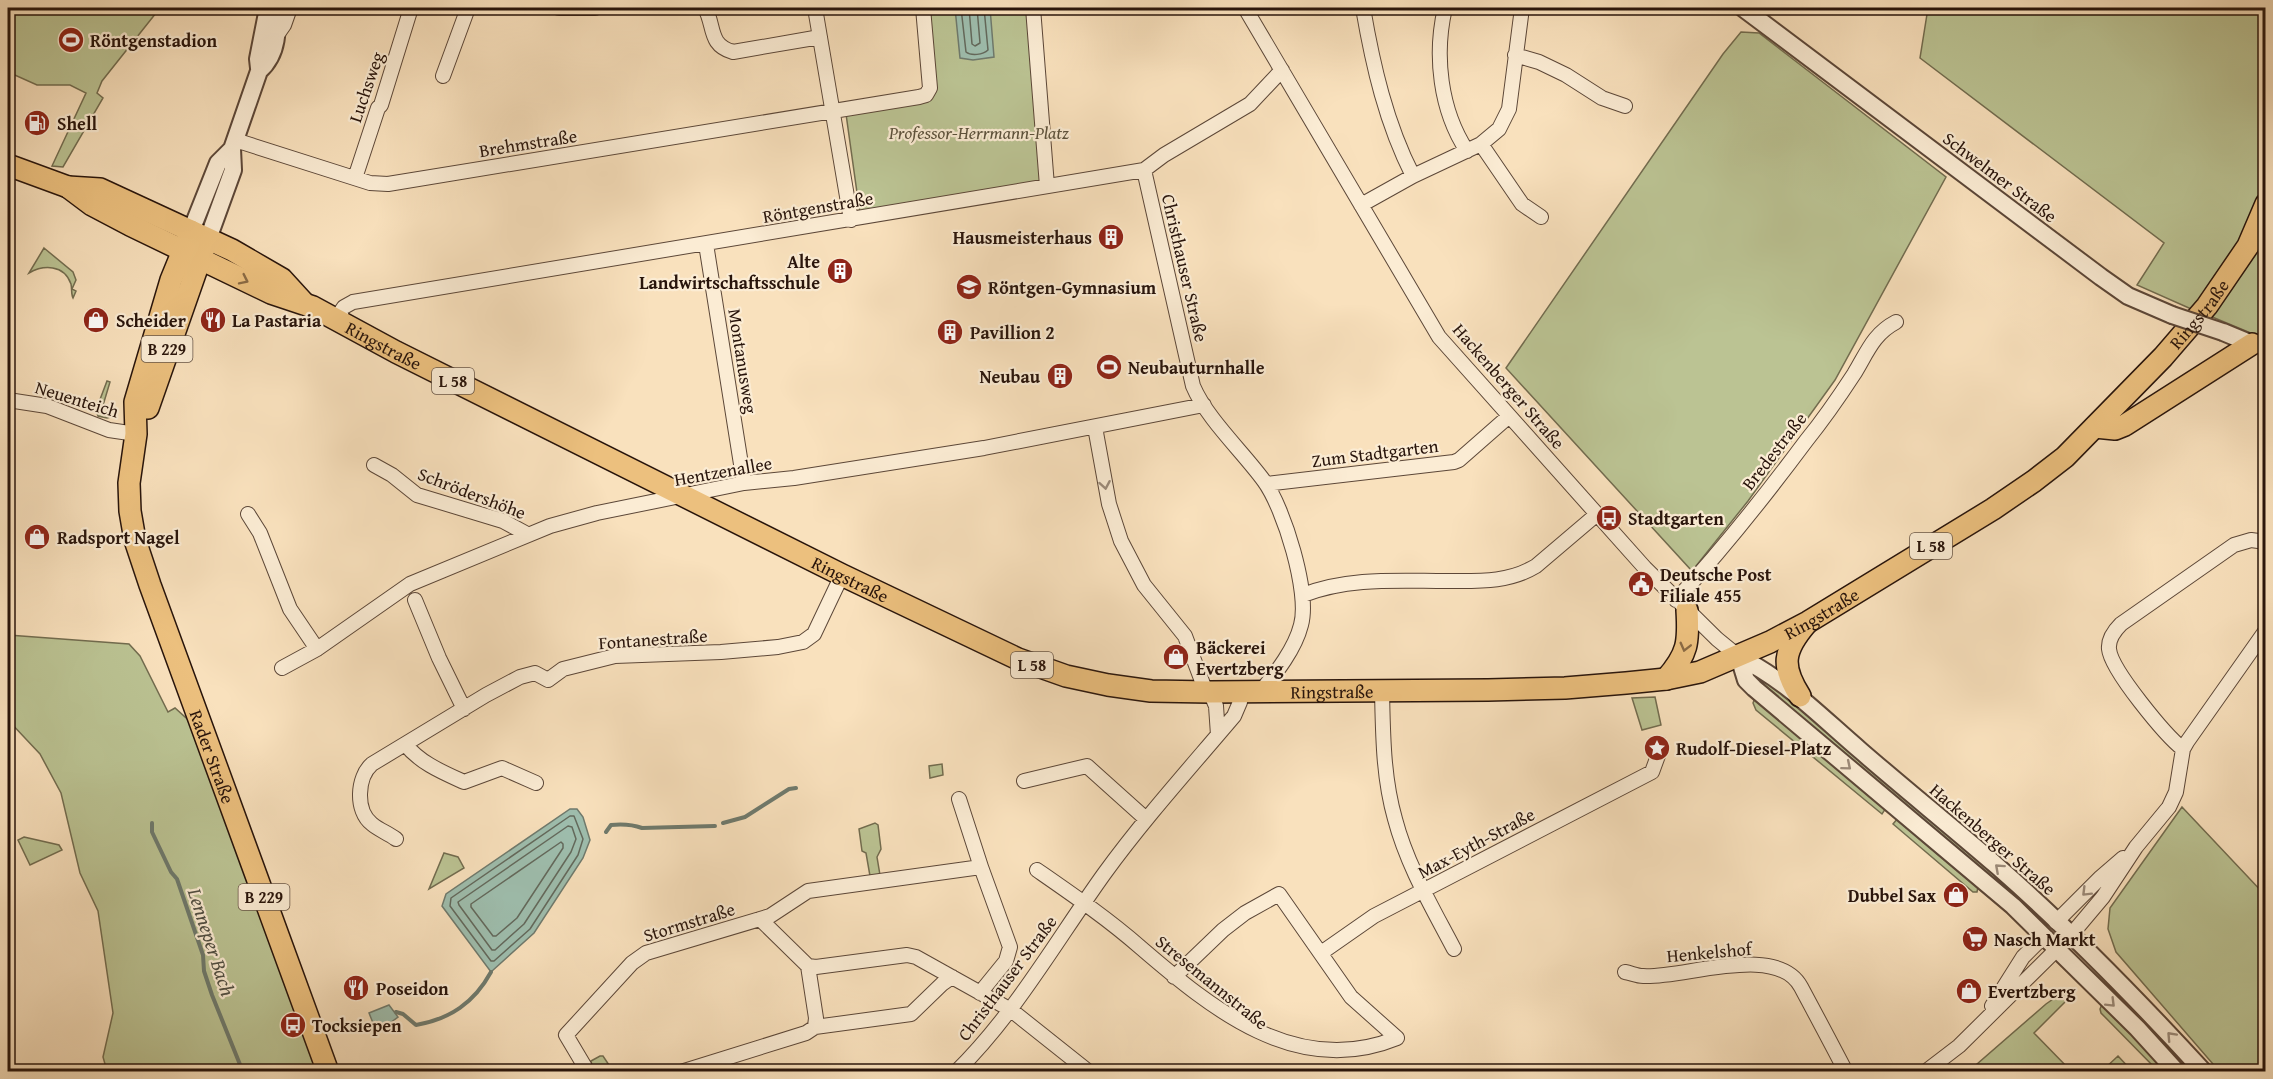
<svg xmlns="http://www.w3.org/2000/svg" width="2273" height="1079" font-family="'Gentium Book Plus',serif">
<rect width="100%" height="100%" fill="#f9e1bd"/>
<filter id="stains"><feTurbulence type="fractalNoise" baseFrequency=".00333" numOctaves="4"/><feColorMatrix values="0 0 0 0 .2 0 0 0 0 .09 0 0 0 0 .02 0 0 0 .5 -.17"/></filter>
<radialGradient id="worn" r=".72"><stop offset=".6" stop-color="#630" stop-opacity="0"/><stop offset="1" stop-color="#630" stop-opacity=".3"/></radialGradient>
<!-- green -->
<path fill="#bbc393" stroke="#726c4f" stroke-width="1.5" d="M8 8H160L102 81 97 93 103 98 63 167 52 166 86 93 70 85H37L8 72Z
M927 8H1028L1042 181 860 214 846 114 923 103 931 97Z
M1928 8H2265V185L2247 234 2198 312 2137 285 2164 243 1920 58Z
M1741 32 1759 33 1946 177 1835 380 1748 501 1692 571 1506 368 1723 54Z
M2265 226V339L2205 314Z
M44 248 73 272 76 280 72 289 76 291 73 298C71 294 72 289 71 284 64 264 43 265 29 273Z
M107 381 110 382 101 412 107 415 115 416 107 418 98 416 96 410Z
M8 635 129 644 140 656 168 712 175 708 195 726 322 1071H107L103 1057 113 1013 98 911 80 873 61 793 40 754 8 720Z
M1766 680 2036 911 2034 913 2000 883 1951 847 1760 687Z
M1655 697 1661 725 1642 730 1632 698Z
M1755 698 1886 808 1882 814 1756 710 1753 703Z
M942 764 943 775 930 778 929 766Z
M2182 807 2265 895V1071H2219L2116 952 2108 929 2110 908Z
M1898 818 1978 887 1977 892H1973L1893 824Z
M875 823 878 825 881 849 877 857 880 875 870 876 866 853 862 851 859 829Z
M24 837 59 845 62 850 30 865 18 840Z
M444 853 458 857 464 868 429 889Z
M2078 958 2198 1071H2186L2076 960Z
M2068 993 2071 996 2034 1033 2071 1071H1969L2046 1004 2059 995Z
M2103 1002 2170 1071H2158L2101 1013 2100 1009Z
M600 1056H603L613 1071H593L591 1061Z
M2118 1056 2132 1071H2102Z"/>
<!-- water -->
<path fill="#9ebeae" stroke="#6f7a6d" stroke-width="1.5" d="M955 8H990L994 57 973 60 960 58Z
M570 809H577L583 817 590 840 583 858 534 933 491 972 442 906 446 894Z
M389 1005 398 1017 386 1026 375 1028 369 1013Z"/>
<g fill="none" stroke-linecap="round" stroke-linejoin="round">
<!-- shore -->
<path stroke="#63695c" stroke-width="1.5" d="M961 8 966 52C971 56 983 55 988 50L984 8
M969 8 972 44 975 46 980 43 977 8
M570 816H574L583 839 578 855 530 929 494 961H491L450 906 451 898Z
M568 826 572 827 576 839 571 852 524 924 495 950H492L459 905 458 902Z
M561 842 563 844V848L517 918 496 936H493L471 907V904Z"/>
<!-- stream -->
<path stroke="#6f7a6d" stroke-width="4" d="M152 823V832L171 872 177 879 203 955 204 971 212 995 243 1072
M723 823 745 817 789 789 796 788
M606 832 611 825C621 824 631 824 642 828L715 826
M396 1012 403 1014 416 1025C450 1019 474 1003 491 972"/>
<!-- minor casing -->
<g stroke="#5c4738" stroke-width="16">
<path id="minor" d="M559 8H595
M705 8C715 26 708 45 733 52L820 37
M815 8 851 220
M1033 8 1047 186
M1245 8 1439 337 1645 568 1717 639 1739 657
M1363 8C1373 66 1386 123 1413 176
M1445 8C1434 55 1440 110 1467 151
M277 35 284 25 290 8
M1515 55 1539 62 1566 75 1602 98 1625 106
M443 76 468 8
M235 140 370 183 388 184 919 97 926 95 930 88 923 8
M1481 144 1522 204 1541 217
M1144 170 1193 386C1207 419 1243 452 1264 481 1284 508 1310 593 1301 625 1295 649 1276 673 1261 691
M355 178 378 108 381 105 411 8
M1361 205 1413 176 1481 144 1499 129 1509 109 1522 8
M706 244 744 483
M336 319 344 307 353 302 1144 170 1164 155 1250 104 1282 70
M8 400 47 406 109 430 136 434
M1095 427 1109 504 1121 541 1144 585 1185 636 1206 692
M374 465 392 475 417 495 503 521 527 534
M1266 484 1454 462 1459 460 1508 417
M248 514 260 533 290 609 317 649
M1303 595C1349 577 1398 581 1446 581 1478 581 1508 583 1536 566L1596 515
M415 600 439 658 464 709
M1676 600C1722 550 1765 496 1806 441 1823 420 1839 397 1854 374 1867 353 1873 334 1896 322
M282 668 317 649 410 584 550 526 597 513 744 483 794 478 984 448 1204 405
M1382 691C1383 734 1383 777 1395 819 1407 865 1432 907 1454 949
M1210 692 1216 706 1218 735
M405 744C420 763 442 772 464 782L502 768 536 783
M2183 749C2166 736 2111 670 2109 649 2108 639 2114 631 2121 624L2234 545 2251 540 2266 542
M1024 781 1087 766 1146 819
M959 799 981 867
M396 839C388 833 379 830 372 824 355 811 357 777 372 764L486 695 520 677 535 673 548 680 563 669 615 656 721 652 778 647 803 642 814 634 842 575
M1037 870C1073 895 1108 919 1140 947 1212 1009 1297 1079 1397 1038L1351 997 1279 894 1245 913 1223 930 1174 977
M2056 922 2101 877 2123 858
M2071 935 2103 897 2136 847 2169 807 2176 792 2183 749 2187 742 2266 630
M1321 953 1374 916 1652 772 1659 753
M808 966 816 967 907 955 916 957 1011 1010 1089 1072
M1625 972C1631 973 1637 976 1643 976 1682 979 1777 942 1801 987 1816 1015 1831 1043 1846 1072
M1992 1006 2023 957 2044 936
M815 1027 911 1014 942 984 952 977
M588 1072 566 1035 632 963 646 953 770 916 808 891 981 867 1010 947 1006 961 980 993
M681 1072 806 1033 815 1027 816 1018 808 966 760 919
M956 1072C1015 1014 1056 941 1104 874 1144 819 1190 768 1234 716L1240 702V692
M1925 1072 1959 1046 2057 949"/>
</g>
<!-- tertiary casing -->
<g stroke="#5c4738" stroke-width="20">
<path id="tertiary" d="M1743 8 2101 277 2128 296 2172 315
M259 68 258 59 268 8
M191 231 218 163 232 149 259 71C276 56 283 26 268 8
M208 239 233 170 232 149
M2223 332 2252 344
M1739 657C1786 680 1821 717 1861 751 1906 790 1952 827 1997 866 2070 930 2138 1000 2204 1072
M1739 657 1746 680 1754 688 2013 906 2137 1028 2177 1072"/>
</g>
<!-- primary casing -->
<g stroke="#28140b" stroke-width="24">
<g id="primary">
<path id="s1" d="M8 165 68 187 92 205 130 225 271 293 313 307 396 352 842 575 1018 659 1066 676 1108 685 1151 691 1210 692 1488 690 1565 688 1626 683 1666 679 1700 672 1770 642 1808 622 1993 509 2034 481 2065 457 2163 357 2207 306 2248 246 2266 204"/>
<path d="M68 187 100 189 232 250 282 279 303 302"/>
<path id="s2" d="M191 231 171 280 135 402 136 434 129 483 130 511 135 540 150 585 328 1072"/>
<path d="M148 408 204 248"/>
<path d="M2095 427 2115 429 2125 425 2252 344"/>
<path d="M1666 679C1688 654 1689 642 1687 610"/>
<path d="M1800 696C1781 666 1783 651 1806 624"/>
</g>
</g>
<!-- minor -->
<use href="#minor" stroke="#fbecd4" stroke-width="14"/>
<!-- tertiary -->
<use href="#tertiary" stroke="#fbecd4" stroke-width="16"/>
<!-- primary -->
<use href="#primary" stroke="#ecc07e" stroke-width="21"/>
<!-- tertiary-bridge casing -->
<g stroke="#5c4738" stroke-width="20" stroke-linecap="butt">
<path id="tertiary-bridge" d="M2172 315 2223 332"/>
</g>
<!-- tertiary-bridge -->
<use href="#tertiary-bridge" stroke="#fbecd4" stroke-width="16"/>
</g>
<!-- one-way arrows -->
<defs><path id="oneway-chevron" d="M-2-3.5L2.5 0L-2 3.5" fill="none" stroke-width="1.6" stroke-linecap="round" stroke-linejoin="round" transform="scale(1.5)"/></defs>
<g stroke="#8a6a44">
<use href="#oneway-chevron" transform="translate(244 280) rotate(26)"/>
<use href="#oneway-chevron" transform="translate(1685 647) rotate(104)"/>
</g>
<g stroke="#9c8b7a">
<use href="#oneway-chevron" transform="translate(1105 485) rotate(80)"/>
<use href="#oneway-chevron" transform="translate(1847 766) rotate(40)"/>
<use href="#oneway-chevron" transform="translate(1999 868) rotate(-138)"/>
<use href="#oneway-chevron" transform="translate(2086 892) rotate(135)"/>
<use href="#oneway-chevron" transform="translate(2111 1003) rotate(45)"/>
<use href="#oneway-chevron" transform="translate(2171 1036) rotate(-133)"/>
</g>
<!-- icons -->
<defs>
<g id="stadium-disc" transform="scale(1.35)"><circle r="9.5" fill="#8f2418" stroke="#fbecd4"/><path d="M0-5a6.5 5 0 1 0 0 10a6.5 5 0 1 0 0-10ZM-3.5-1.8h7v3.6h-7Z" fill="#fff"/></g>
<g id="fuel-disc" transform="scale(1.35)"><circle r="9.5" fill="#8f2418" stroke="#fbecd4"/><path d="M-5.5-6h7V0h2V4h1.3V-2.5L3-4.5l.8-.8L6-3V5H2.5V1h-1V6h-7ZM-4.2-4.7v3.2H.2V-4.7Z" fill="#fff"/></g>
<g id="building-disc" transform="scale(1.35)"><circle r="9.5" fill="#8f2418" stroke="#fbecd4"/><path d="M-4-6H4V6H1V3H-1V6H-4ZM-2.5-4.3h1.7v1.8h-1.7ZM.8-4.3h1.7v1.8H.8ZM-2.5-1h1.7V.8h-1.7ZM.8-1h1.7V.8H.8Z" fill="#fff"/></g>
<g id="school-disc" transform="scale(1.35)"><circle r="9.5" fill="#8f2418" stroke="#fbecd4"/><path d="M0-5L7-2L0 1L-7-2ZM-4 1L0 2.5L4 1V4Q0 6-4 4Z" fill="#fff"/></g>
<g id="shop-disc" transform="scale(1.35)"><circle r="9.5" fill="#8f2418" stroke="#fbecd4"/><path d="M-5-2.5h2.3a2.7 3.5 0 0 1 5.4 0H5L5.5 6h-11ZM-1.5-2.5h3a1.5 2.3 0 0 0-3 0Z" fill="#fff"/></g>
<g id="restaurant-disc" transform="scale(1.35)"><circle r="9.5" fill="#8f2418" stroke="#fbecd4"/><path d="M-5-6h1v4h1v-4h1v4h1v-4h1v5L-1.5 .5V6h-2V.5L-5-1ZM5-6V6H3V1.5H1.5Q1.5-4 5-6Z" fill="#fff"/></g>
<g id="bus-disc" transform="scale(1.35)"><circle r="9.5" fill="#8f2418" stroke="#fbecd4"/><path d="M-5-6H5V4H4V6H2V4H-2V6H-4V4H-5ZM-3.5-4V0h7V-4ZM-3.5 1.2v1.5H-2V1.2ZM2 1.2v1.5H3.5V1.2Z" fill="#fff"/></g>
<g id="civic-disc" transform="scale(1.35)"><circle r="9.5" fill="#8f2418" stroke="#fbecd4"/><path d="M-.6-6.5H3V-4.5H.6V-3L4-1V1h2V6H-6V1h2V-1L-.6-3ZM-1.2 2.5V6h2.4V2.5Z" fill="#fff"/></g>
<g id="sight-disc" transform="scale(1.35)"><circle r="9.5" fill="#8f2418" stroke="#fbecd4"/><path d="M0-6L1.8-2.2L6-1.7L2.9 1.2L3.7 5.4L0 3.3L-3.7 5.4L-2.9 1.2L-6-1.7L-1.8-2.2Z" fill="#fff"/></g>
<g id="supermarket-disc" transform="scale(1.35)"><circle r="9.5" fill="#8f2418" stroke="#fbecd4"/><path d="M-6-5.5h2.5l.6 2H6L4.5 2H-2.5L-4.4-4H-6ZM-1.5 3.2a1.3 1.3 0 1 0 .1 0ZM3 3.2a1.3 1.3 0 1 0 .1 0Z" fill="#fff"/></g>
</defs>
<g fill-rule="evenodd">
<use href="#stadium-disc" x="71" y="40"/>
<use href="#fuel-disc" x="37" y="123"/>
<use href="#building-disc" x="1111" y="237"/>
<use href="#building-disc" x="840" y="271"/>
<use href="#school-disc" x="969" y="287"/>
<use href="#shop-disc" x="96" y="320"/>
<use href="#restaurant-disc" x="213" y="320"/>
<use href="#building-disc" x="950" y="332"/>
<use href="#stadium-disc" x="1109" y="367"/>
<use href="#building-disc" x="1060" y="376"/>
<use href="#bus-disc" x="1609" y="518"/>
<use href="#shop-disc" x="37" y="537"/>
<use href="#civic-disc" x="1641" y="584"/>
<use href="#shop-disc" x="1176" y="657"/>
<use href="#sight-disc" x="1657" y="748"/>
<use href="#shop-disc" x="1956" y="895"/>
<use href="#supermarket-disc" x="1975" y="939"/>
<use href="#restaurant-disc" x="356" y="988"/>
<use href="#shop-disc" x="1969" y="991"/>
<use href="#bus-disc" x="293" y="1025"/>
</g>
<g text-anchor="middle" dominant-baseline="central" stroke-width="4.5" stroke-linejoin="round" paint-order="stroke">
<!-- shield labels -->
<g fill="#fbecd4" stroke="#675547" stroke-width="1.5">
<rect x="141.5" y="336" width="51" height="26" rx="4.5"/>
<rect x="432" y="368" width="42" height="26" rx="4.5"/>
<rect x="1910" y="533" width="42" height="26" rx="4.5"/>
<rect x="1011" y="652" width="42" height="26" rx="4.5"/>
<rect x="238.5" y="884" width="51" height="26" rx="4.5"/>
</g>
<g font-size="16" font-weight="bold" fill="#28140b">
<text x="167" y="349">B 229</text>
<text x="453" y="381">L 58</text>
<text x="1931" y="546">L 58</text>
<text x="1032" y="665">L 58</text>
<text x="264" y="897">B 229</text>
</g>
<!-- poi labels -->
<g font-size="18" font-weight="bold" fill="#28140b" stroke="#fbecd4" text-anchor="start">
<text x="90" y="40">Röntgenstadion</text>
<text x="57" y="123">Shell</text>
<text x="1092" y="237" text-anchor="end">Hausmeisterhaus</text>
<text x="820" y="261" text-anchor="end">Alte<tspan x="820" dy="21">Landwirtschaftsschule</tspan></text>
<text x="988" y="287">Röntgen-Gymnasium</text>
<text x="116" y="320">Scheider</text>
<text x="232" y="320">La Pastaria</text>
<text x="970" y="332">Pavillion 2</text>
<text x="1128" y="367">Neubauturnhalle</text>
<text x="1040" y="376" text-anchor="end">Neubau</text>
<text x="1628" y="518">Stadtgarten</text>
<text x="57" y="537">Radsport Nagel</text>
<text x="1660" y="574">Deutsche Post<tspan x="1660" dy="21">Filiale 455</tspan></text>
<text x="1196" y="647">Bäckerei<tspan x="1196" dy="21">Evertzberg</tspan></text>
<text x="1676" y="748">Rudolf-Diesel-Platz</text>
<text x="1936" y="895" text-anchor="end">Dubbel Sax</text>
<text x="1994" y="939">Nasch Markt</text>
<text x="376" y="988">Poseidon</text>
<text x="1988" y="991">Evertzberg</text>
<text x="312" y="1025">Tocksiepen</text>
</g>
<!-- street labels -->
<g font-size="18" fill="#28140b" stroke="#fbecd4">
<text transform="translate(366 87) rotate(-71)">Luchsweg</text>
<text transform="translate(528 143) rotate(-9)">Brehmstraße</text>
<text transform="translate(2000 177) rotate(37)">Schwelmer Straße</text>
<text transform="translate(818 207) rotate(-10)">Röntgenstraße</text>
<text transform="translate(1185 268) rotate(77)">Christhauser Straße</text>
<text stroke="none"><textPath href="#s1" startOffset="2434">Ringstraße</textPath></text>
<text stroke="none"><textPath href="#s1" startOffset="418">Ringstraße</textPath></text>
<text transform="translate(743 361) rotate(81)">Montanusweg</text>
<text transform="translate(1509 386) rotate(49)">Hackenberger Straße</text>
<text transform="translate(77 399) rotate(17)">Neuenteich</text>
<text transform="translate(1774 451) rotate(-52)">Bredestraße</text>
<text transform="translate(1375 453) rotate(-7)">Zum Stadtgarten</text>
<text transform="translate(723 471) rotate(-10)">Hentzenallee</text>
<text transform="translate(472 493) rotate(21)">Schrödershöhe</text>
<text stroke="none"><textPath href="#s1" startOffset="940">Ringstraße</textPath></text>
<text stroke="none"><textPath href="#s1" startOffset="1948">Ringstraße</textPath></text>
<text transform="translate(653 639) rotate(-4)">Fontanestraße</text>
<text stroke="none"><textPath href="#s1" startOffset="1444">Ringstraße</textPath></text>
<text stroke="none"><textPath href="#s2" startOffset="549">Rader Straße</textPath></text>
<text transform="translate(1993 839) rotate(41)">Hackenberger Straße</text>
<text transform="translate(1476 843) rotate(-28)">Max-Eyth-Straße</text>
<text transform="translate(689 922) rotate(-17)">Stormstraße</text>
<text transform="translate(1709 952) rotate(-5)">Henkelshof</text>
<text transform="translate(1007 978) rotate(-53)">Christhauser Straße</text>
<text transform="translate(1212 982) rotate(39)">Stresemannstraße</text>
</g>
<!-- park labels -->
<g font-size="18" font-style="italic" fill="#5b513b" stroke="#fbecd4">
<text x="979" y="132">Professor-Herrmann-Platz</text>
</g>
<!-- water labels -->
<g font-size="20" font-style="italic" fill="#515044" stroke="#fbecd4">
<text transform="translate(212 942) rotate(72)">Lenneper Bach</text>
</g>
</g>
<!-- margin -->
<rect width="2273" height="1079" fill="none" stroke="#f9e1bd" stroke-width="30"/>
<rect x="9" y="9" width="2255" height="1061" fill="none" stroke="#28140b" stroke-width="3"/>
<rect x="15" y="15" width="2243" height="1049" fill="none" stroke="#28140b" stroke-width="1.5"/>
<rect width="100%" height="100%" filter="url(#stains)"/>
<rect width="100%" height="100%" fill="url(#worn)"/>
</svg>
